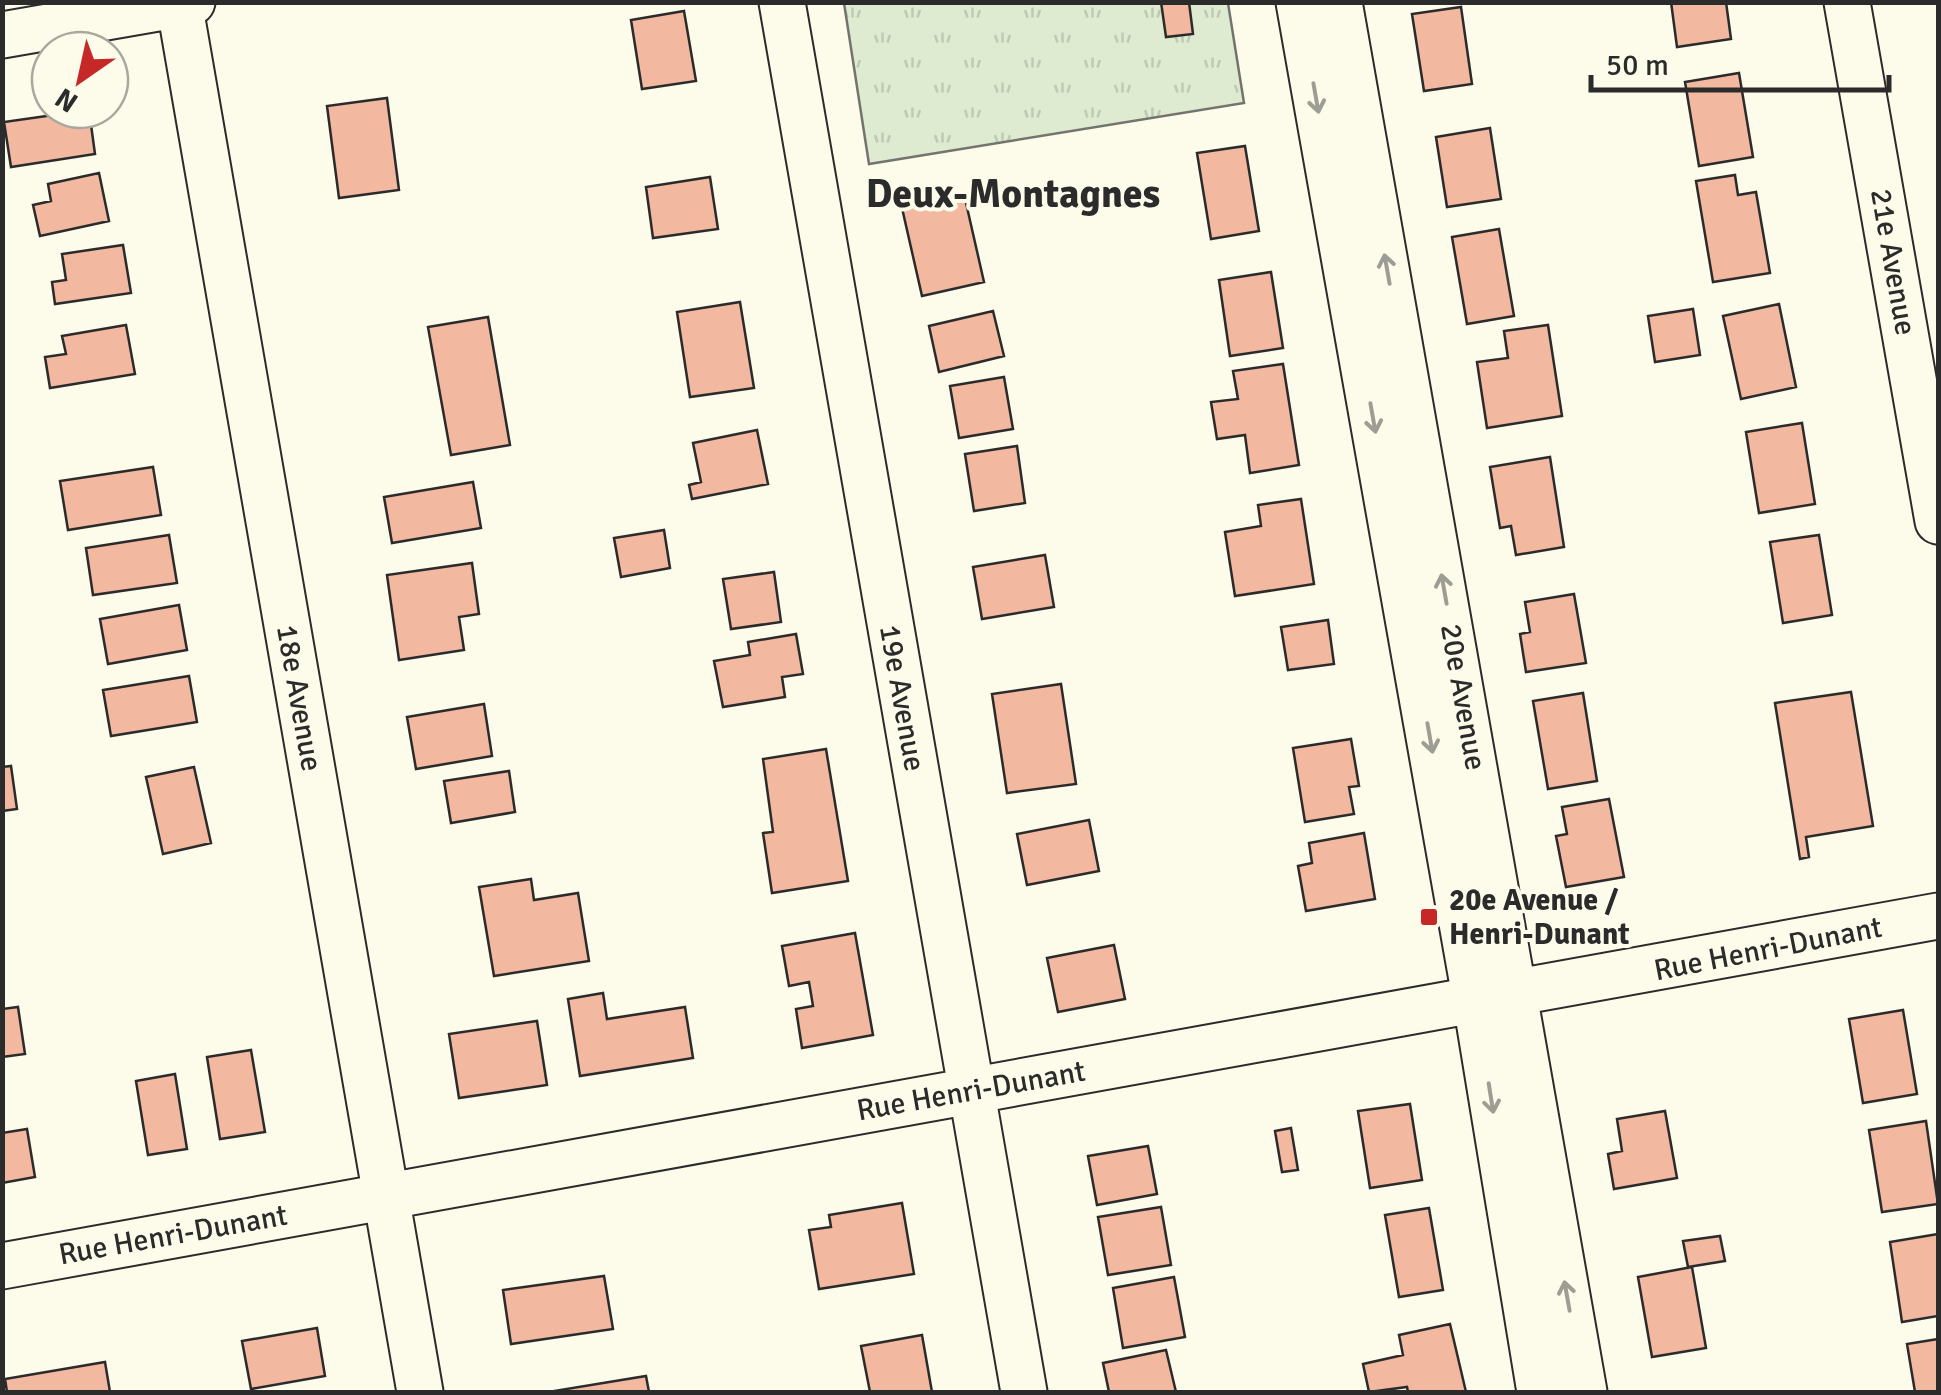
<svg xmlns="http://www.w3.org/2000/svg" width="1941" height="1395" font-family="Signika,sans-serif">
<defs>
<pattern id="park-tufts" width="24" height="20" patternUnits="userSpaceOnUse" patternTransform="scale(2.5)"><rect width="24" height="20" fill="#deebd1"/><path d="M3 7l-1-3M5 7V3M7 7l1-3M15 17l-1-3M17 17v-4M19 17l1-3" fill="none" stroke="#bfcab4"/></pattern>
</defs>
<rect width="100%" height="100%" fill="#fdfbea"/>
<!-- park -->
<path fill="url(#park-tufts)" stroke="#74746e" stroke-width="2.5" d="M844 3H1228L1244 103 869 164Z"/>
<!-- building -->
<path fill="#f2b8a0" stroke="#2b2b2b" stroke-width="2.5" d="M1161 2H1189L1193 34 1166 37Z
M1671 2H1726L1731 39 1677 47Z
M1461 7 1472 84 1424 91 1412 14Z
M684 11 696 81 642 89 631 20Z
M1739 73 1753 157 1699 166 1685 82Z
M387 98 399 190 339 198 327 106Z
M89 110 95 154 11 167 4 122Z
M1490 128 1501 199 1447 207 1436 137Z
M1245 146 1259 231 1211 239 1197 153Z
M99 173 109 221 40 236 33 205 51 201 48 184Z
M1735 175 1738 195 1756 192 1770 273 1713 282 1696 181Z
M710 177 718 229 653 238 646 187Z
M964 194 984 282 922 296 902 208Z
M1499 229 1514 316 1467 324 1452 237Z
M123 245 131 293 55 304 52 282 66 280 62 254Z
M1271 272 1283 348 1230 356 1219 280Z
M740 302 754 388 690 397 677 312Z
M1779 304 1796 387 1741 399 1723 316Z
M1693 309 1700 355 1655 362 1648 316Z
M993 311 1004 356 939 372 929 326Z
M488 317 510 445 451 455 428 327Z
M126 325 135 374 50 388 45 357 66 354 62 336Z
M1548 325 1562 416 1487 428 1477 362 1508 358 1504 331Z
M1283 364 1299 465 1250 473 1245 435 1217 439 1211 402 1238 399 1233 371Z
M1004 377 1013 429 959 438 950 386Z
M1802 423 1815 504 1759 513 1746 432Z
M757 430 768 484 692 499 689 485 701 482 693 443Z
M1017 446 1025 503 974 511 965 454Z
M1550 457 1564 547 1516 555 1511 526 1500 528 1490 467Z
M153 467 161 515 68 530 60 481Z
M473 482 481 528 392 543 384 497Z
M1301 499 1314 584 1235 596 1225 532 1261 526 1258 505Z
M664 530 670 568 621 577 614 538Z
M169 535 177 583 93 595 86 548Z
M1819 535 1832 615 1783 623 1770 542Z
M1045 555 1054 607 982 619 973 567Z
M472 563 479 614 459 617 464 650 399 660 387 575Z
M774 572 781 622 731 629 723 579Z
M1574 594 1586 663 1526 672 1520 634 1530 632 1525 602Z
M179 605 187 650 108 664 100 619Z
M1328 620 1334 664 1288 670 1281 627Z
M796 634 803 674 782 677 785 697 723 707 714 661 750 655 748 642Z
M189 676 197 722 111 736 103 690Z
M1061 684 1076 784 1007 793 992 694Z
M1851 692 1873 826 1806 837 1809 857 1800 859 1775 703Z
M1583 693 1597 781 1548 789 1533 701Z
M484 704 492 756 416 769 407 717Z
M1351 739 1359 786 1349 787 1354 814 1305 822 1293 748Z
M826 749 848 881 772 893 763 833 773 832 763 759Z
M11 766 17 809 2 811V767Z
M194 767 211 843 163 854 146 777Z
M509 771 515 812 451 823 444 781Z
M1609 799 1624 877 1566 887 1556 836 1567 834 1562 807Z
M1089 820 1099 871 1027 885 1017 834Z
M1364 833 1375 899 1306 911 1298 866 1312 863 1309 843Z
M531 879 534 900 578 893 589 961 494 976 479 887Z
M855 933 873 1035 802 1048 796 1009 813 1006 809 982 789 986 782 946Z
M1114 945 1125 999 1058 1012 1047 958Z
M603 993 607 1019 685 1007 693 1058 580 1076 568 999Z
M18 1007 25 1054 2 1057V1009Z
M1903 1010 1917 1094 1863 1103 1849 1019Z
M537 1021 547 1085 459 1098 449 1034Z
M251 1050 265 1132 220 1139 207 1057Z
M175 1074 187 1149 148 1155 136 1081Z
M1410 1104 1422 1180 1370 1188 1358 1111Z
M1665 1111 1677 1178 1614 1189 1608 1154 1622 1151 1617 1119Z
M1926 1121 1938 1204 1882 1212 1869 1130Z
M1291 1128 1298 1170 1282 1172 1275 1131Z
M27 1129 35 1177 2 1183V1133Z
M1148 1146 1157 1194 1097 1205 1088 1156Z
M902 1203 914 1274 819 1289 809 1230 831 1227 829 1215Z
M1161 1207 1171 1265 1108 1275 1098 1217Z
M1429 1208 1443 1290 1399 1297 1385 1215Z
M1938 1234V1316L1902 1322 1890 1242Z
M1720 1236 1725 1261 1688 1267 1683 1241Z
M1692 1267 1706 1348 1652 1357 1638 1277Z
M604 1276 613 1329 511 1344 503 1290Z
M1174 1277 1185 1337 1123 1348 1113 1288Z
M1450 1324 1466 1392H1408L1407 1387 1369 1392 1363 1364 1403 1355 1399 1335Z
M317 1328 325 1376 251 1389 242 1341Z
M922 1335 932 1392H870L861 1346Z
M1938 1339V1392H1915L1907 1344Z
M1166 1350 1176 1392H1109L1103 1363Z
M105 1362 110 1392H7L5 1379Z
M646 1376 649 1392H555L554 1391Z"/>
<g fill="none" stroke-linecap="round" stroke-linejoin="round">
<!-- minor casing -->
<g stroke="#2b2b2b" stroke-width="49">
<path id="minor" d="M179 2 420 1392
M782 2 1024 1392
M1299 2 1476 1002 1540 1392
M1339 2 1584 1392
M1847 2 1938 521
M2 35 192 2
M2 1266 1938 916"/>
</g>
<!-- minor -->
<use href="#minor" stroke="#fdfbea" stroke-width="45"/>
</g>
<!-- one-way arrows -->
<defs><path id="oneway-shaft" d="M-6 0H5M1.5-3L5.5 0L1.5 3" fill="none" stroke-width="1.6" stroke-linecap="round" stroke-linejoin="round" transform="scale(2.5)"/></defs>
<g stroke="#9e9d94">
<use href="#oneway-shaft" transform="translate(1316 98) rotate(80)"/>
<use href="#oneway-shaft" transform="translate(1387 269) rotate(-100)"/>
<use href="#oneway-shaft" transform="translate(1373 418) rotate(80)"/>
<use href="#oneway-shaft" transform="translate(1444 589) rotate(-100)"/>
<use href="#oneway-shaft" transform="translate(1430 738) rotate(80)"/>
<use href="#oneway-shaft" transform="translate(1491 1098) rotate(81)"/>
<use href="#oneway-shaft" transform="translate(1567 1296) rotate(-100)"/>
</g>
<!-- markers -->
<rect fill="#c62828" stroke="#fdfbea" stroke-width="4" x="1419" y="907" width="20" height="20" rx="5"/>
<g text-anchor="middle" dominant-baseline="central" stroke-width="8" stroke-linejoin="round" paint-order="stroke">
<!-- street labels -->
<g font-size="30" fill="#2b2b2b" stroke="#fdfbea">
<text transform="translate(1893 262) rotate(80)">21e Avenue</text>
<text transform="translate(1463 697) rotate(80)">20e Avenue</text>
<text transform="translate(299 698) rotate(80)">18e Avenue</text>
<text transform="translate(902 698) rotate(80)">19e Avenue</text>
<text transform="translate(1768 949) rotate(-11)">Rue Henri-Dunant</text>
<text transform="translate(971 1091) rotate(-10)">Rue Henri-Dunant</text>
<text transform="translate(173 1235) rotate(-10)">Rue Henri-Dunant</text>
</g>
<!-- poi labels -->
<g font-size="30" font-weight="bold" fill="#2b2b2b" stroke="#fdfbea" text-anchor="start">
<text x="1449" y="900">20e Avenue /<tspan x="1449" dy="34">Henri-Dunant</tspan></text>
</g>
<!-- district labels -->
<g font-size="40" font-weight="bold" fill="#2b2b2b" stroke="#fdfbea">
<text x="1013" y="194">Deux-Montagnes</text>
</g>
</g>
<!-- border -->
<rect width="1941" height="1395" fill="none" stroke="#2b2b2b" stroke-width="10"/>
<!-- north arrow -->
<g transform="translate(80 80) rotate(214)"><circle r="48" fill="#fdfbea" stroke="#a9a89e" stroke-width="2.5"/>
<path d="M0-8L18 38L0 25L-18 38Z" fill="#c62828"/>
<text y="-15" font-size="28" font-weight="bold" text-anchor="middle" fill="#2b2b2b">N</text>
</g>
<!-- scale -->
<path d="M1591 75v15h298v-15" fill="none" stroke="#2b2b2b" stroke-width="5"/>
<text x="1606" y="75" font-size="30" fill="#2b2b2b" stroke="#fdfbea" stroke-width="8" paint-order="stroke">50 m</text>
</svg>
